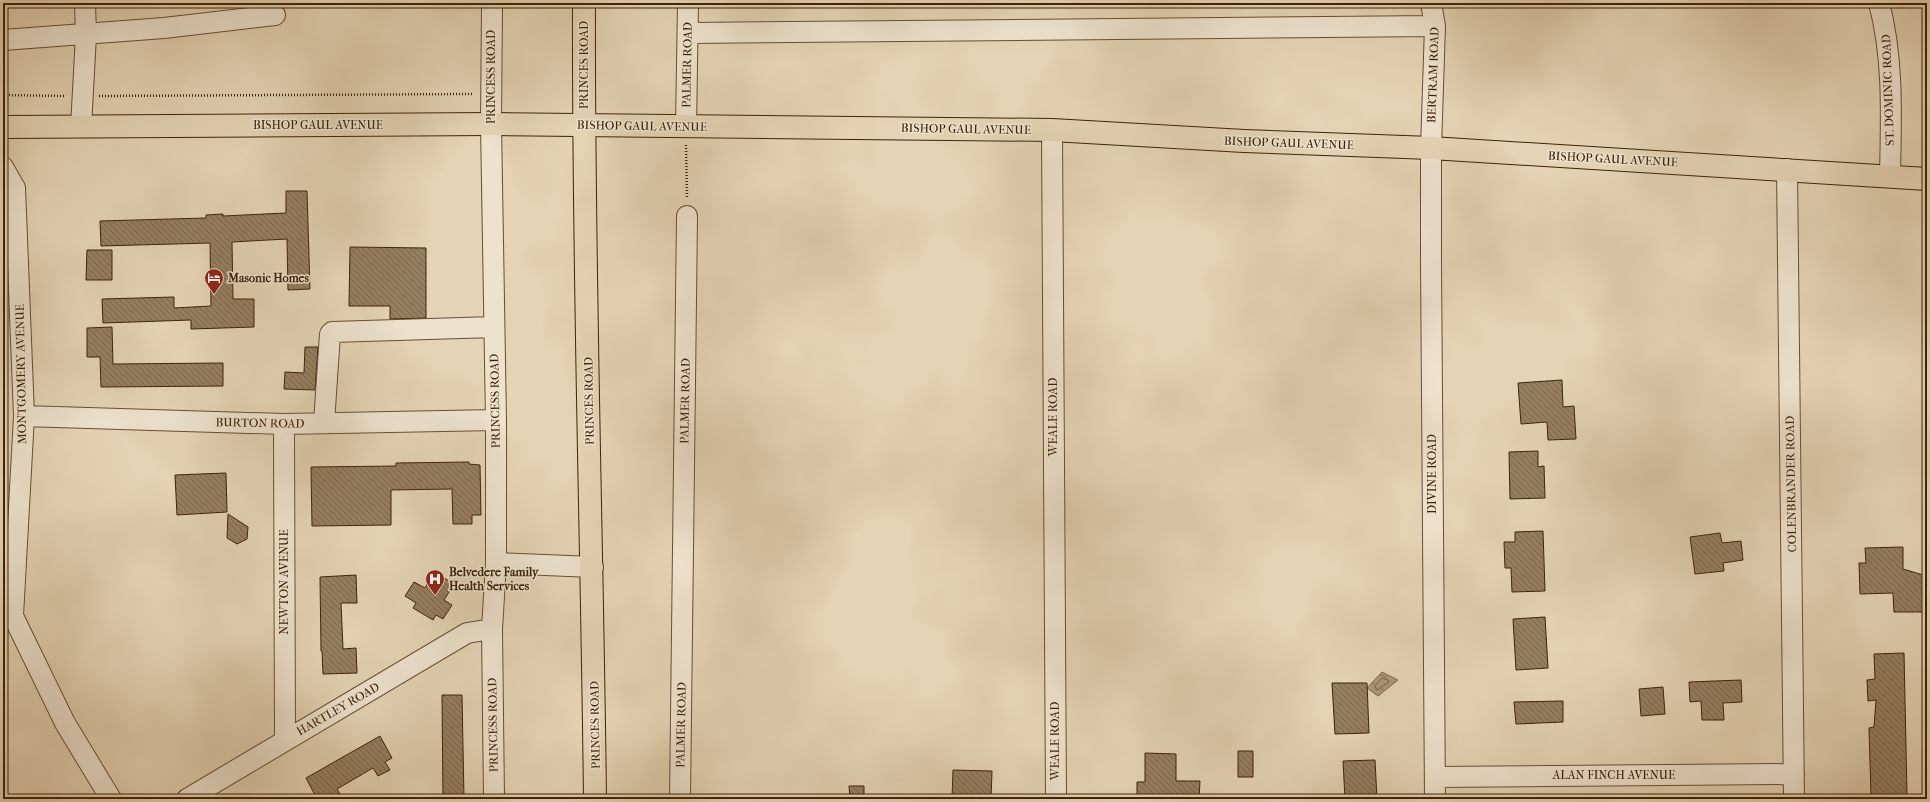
<svg xmlns="http://www.w3.org/2000/svg" width="1930" height="802" font-family="'IM FELL French Canon',serif">
<defs>
<pattern id="water-ripples" width="26" height="14" patternUnits="userSpaceOnUse"><rect width="26" height="14" fill="#ac9779"/><path d="M2 4q2-2 4 0t4 0M15 11q2-2 4 0t4 0" fill="none" stroke="#8d7b61"/></pattern>
<pattern id="building-back-hatch" width="6" height="6" patternUnits="userSpaceOnUse"><rect width="6" height="6" fill="#957f61"/><path d="M-1 5l2 2M0 0l6 6M5-1l2 2" fill="none" stroke="#7b684e"/></pattern>
</defs>
<rect width="100%" height="100%" fill="#e4d3b4"/>
<filter id="stains"><feTurbulence type="fractalNoise" baseFrequency=".005" numOctaves="4"/><feColorMatrix values="0 0 0 0 .2 0 0 0 0 .09 0 0 0 0 .02 0 0 0 .5 -.17"/></filter>
<radialGradient id="worn" r=".72"><stop offset=".6" stop-color="#630" stop-opacity="0"/><stop offset="1" stop-color="#630" stop-opacity=".3"/></radialGradient>
<!-- water -->
<path fill="url(#water-ripples)" stroke="#80694b" d="M1382 672 1398 680 1378 696 1367 688Z"/>
<g fill="none" stroke-linecap="round" stroke-linejoin="round">
<!-- shore -->
<path stroke="#765d40" stroke-width="1" d="M1383 678 1388 680 1389 682 1377 690 1375 686Z"/>
</g>
<!-- building -->
<path fill="url(#building-back-hatch)" stroke="#3f2307" d="M286 191H307L310 289 288 290 287 239 232 242 233 299H254V327L191 329V320L103 323 102 299 174 297V308L211 306 210 243 101 246 100 221 206 218V215L223 214V216L286 213Z
M350 247 426 248V318L390 319V306H349Z
M87 250H112V280H86Z
M112 327 113 364 223 363V386L101 387 100 357H87V328Z
M305 347H318L315 390 284 389 285 372 304 373Z
M1562 380 1563 407 1574 406 1576 439 1548 440 1547 422 1521 424 1518 383Z
M1538 451V467L1544 466 1545 498 1510 499 1509 452Z
M469 462V464L480 465 481 515H472V524H453L452 489 391 490V525L312 526 311 467 396 466V463Z
M226 473 227 512 177 515 175 475Z
M228 514 248 527 247 539 237 544 227 538Z
M1543 531 1545 591 1512 592 1511 568H1505L1504 542H1515V532Z
M1720 533 1722 543 1741 541 1743 560 1723 563 1724 571 1695 574 1690 537Z
M1903 547V569L1923 575 1924 612H1894L1893 593 1860 594 1859 563H1866L1865 548Z
M434 572 454 584 444 600 452 605 443 619 436 615 433 620 413 608 416 603 405 596 414 582 425 588Z
M356 575 357 603H341L343 649 356 648 357 673 323 674 322 651H321L320 577Z
M1545 617 1548 668 1516 670 1513 619Z
M1904 653 1907 795 1871 796 1869 728 1874 727 1876 700 1868 701 1867 680 1875 679 1874 654Z
M1741 680 1742 702 1723 703 1724 720H1702L1701 701 1690 702 1689 682Z
M1332 683H1367L1369 733 1335 734Z
M1663 687 1665 714 1641 716 1639 689Z
M442 695H462L464 799H443Z
M1563 701V722L1516 724 1514 702Z
M380 736 392 758 385 762 390 770 378 776 373 768 337 789 343 799H317L306 778Z
M1238 751H1253V777H1238Z
M1145 753 1176 754V781H1200L1199 799 1137 798V782H1145Z
M1375 760 1377 799H1345L1343 761Z
M953 770 992 771 991 799H952Z
M849 786H864V799H850Z"/>
<g fill="none" stroke-linecap="round" stroke-linejoin="round">
<!-- minor casing -->
<g stroke="#684f32" stroke-width="22">
<path id="minor" d="M492 3 491 124 496 420V563L492 629 494 799
M1431 3 1435 26 1431 148V261L1435 799
M1879 3C1894 59 1891 119 1890 177
M688 33 1435 26
M3 40 164 28 275 15
M81 127 86 35 85 3
M686 127 688 3
M1052 130 1056 799
M3 167 15 188 24 416 13 616 65 723 111 799
M1787 169 1794 799
M24 416 284 424 496 420
M324 423 330 334 332 332 494 327
M284 424 285 740
M496 563 593 567
M1435 777 1794 774
M187 799 467 633 492 629
M680 799 687 216"/>
</g>
<!-- major casing -->
<g stroke="#3f2307" stroke-width="24">
<path id="major" d="M584 3C583 268 592 534 595 799
M3 127 491 124 1052 130 1244 141 1431 148 1927 179"/>
</g>
<!-- path -->
<path stroke="#3f2307" stroke-width="2.5" stroke-dasharray="1 2" stroke-linecap="butt" d="M3 95 64 96
M99 96 474 94
M686 145 687 198"/>
<!-- minor -->
<use href="#minor" stroke="#ede2ce" stroke-width="20"/>
<!-- major -->
<use href="#major" stroke="#e4d3b4" stroke-width="22"/>
</g>
<!-- icons -->
<defs>
<g id="hotel-pin" transform="scale(1)"><path d="M0 17L-7.5 6A9.5 9.5 0 1 1 7.5 6Z" fill="#8f2418" stroke="#ede2ce"/><path d="M-6-4.5h1.5V1H6V5H4.5V3h-9V5H-6ZM-4 0a1.8 1.8 0 1 1 3.6 0ZM.5 0V-2.5h3Q6-2.5 6 0Z" fill="#fff"/></g>
<g id="hospital-pin" transform="scale(1)"><path d="M0 17L-7.5 6A9.5 9.5 0 1 1 7.5 6Z" fill="#8f2418" stroke="#ede2ce"/><path d="M-5-5h3v3.5h4V-5h3V5h-3V1.5h-4V5h-3Z" fill="#fff"/></g>
</defs>
<g fill-rule="evenodd">
<use href="#hotel-pin" x="214" y="278"/>
<use href="#hospital-pin" x="435" y="579"/>
</g>
<g text-anchor="middle" dominant-baseline="central" stroke-width="3" stroke-linejoin="round" paint-order="stroke">
<!-- street labels -->
<g font-size="12" fill="#3f2307" stroke="#ede2ce">
<text transform="translate(584 65) rotate(-90)">PRINCES ROAD</text>
<text transform="translate(687 65) rotate(-89)">PALMER ROAD</text>
<text transform="translate(1433 75) rotate(-88)">BERTRAM ROAD</text>
<text transform="translate(491 77) rotate(-90)">PRINCESS ROAD</text>
<text transform="translate(1888 90) rotate(-92)">ST. DOMINIC ROAD</text>
<text x="318" y="125">BISHOP GAUL AVENUE</text>
<text transform="translate(642 126) rotate(1)">BISHOP GAUL AVENUE</text>
<text transform="translate(966 129) rotate(1)">BISHOP GAUL AVENUE</text>
<text transform="translate(1289 143) rotate(2)">BISHOP GAUL AVENUE</text>
<text transform="translate(1613 159) rotate(3)">BISHOP GAUL AVENUE</text>
<text transform="translate(21 374) rotate(-91)">MONTGOMERY AVENUE</text>
<text transform="translate(495 401) rotate(-91)">PRINCESS ROAD</text>
<text transform="translate(589 401) rotate(-91)">PRINCES ROAD</text>
<text transform="translate(685 401) rotate(-89)">PALMER ROAD</text>
<text transform="translate(1053 417) rotate(-90)">WEALE ROAD</text>
<text transform="translate(260 423) rotate(1)">BURTON ROAD</text>
<text transform="translate(1432 474) rotate(-90)">DIVINE ROAD</text>
<text transform="translate(1791 484) rotate(-91)">COLENBRANDER ROAD</text>
<text transform="translate(284 582) rotate(-90)">NEWTON AVENUE</text>
<text transform="translate(338 709) rotate(-30)">HARTLEY ROAD</text>
<text transform="translate(493 725) rotate(-91)">PRINCESS ROAD</text>
<text transform="translate(595 725) rotate(-91)">PRINCES ROAD</text>
<text transform="translate(681 725) rotate(-89)">PALMER ROAD</text>
<text transform="translate(1055 741) rotate(-90)">WEALE ROAD</text>
<text x="1614" y="775">ALAN FINCH AVENUE</text>
</g>
<!-- poi labels -->
<g font-size="12" font-weight="bold" fill="#3f2307" stroke="#ede2ce" text-anchor="start">
<text x="228" y="278">Masonic Homes</text>
<text x="449" y="572">Belvedere Family<tspan x="449" dy="14">Health Services</tspan></text>
</g>
</g>
<!-- margin -->
<rect width="1930" height="802" fill="none" stroke="#e4d3b4" stroke-width="16"/>
<rect x="4" y="4" width="1922" height="794" fill="none" stroke="#3f2307" stroke-width="2"/>
<rect x="8" y="8" width="1914" height="786" fill="none" stroke="#3f2307"/>
<rect width="100%" height="100%" filter="url(#stains)"/>
<rect width="100%" height="100%" fill="url(#worn)"/>
</svg>
